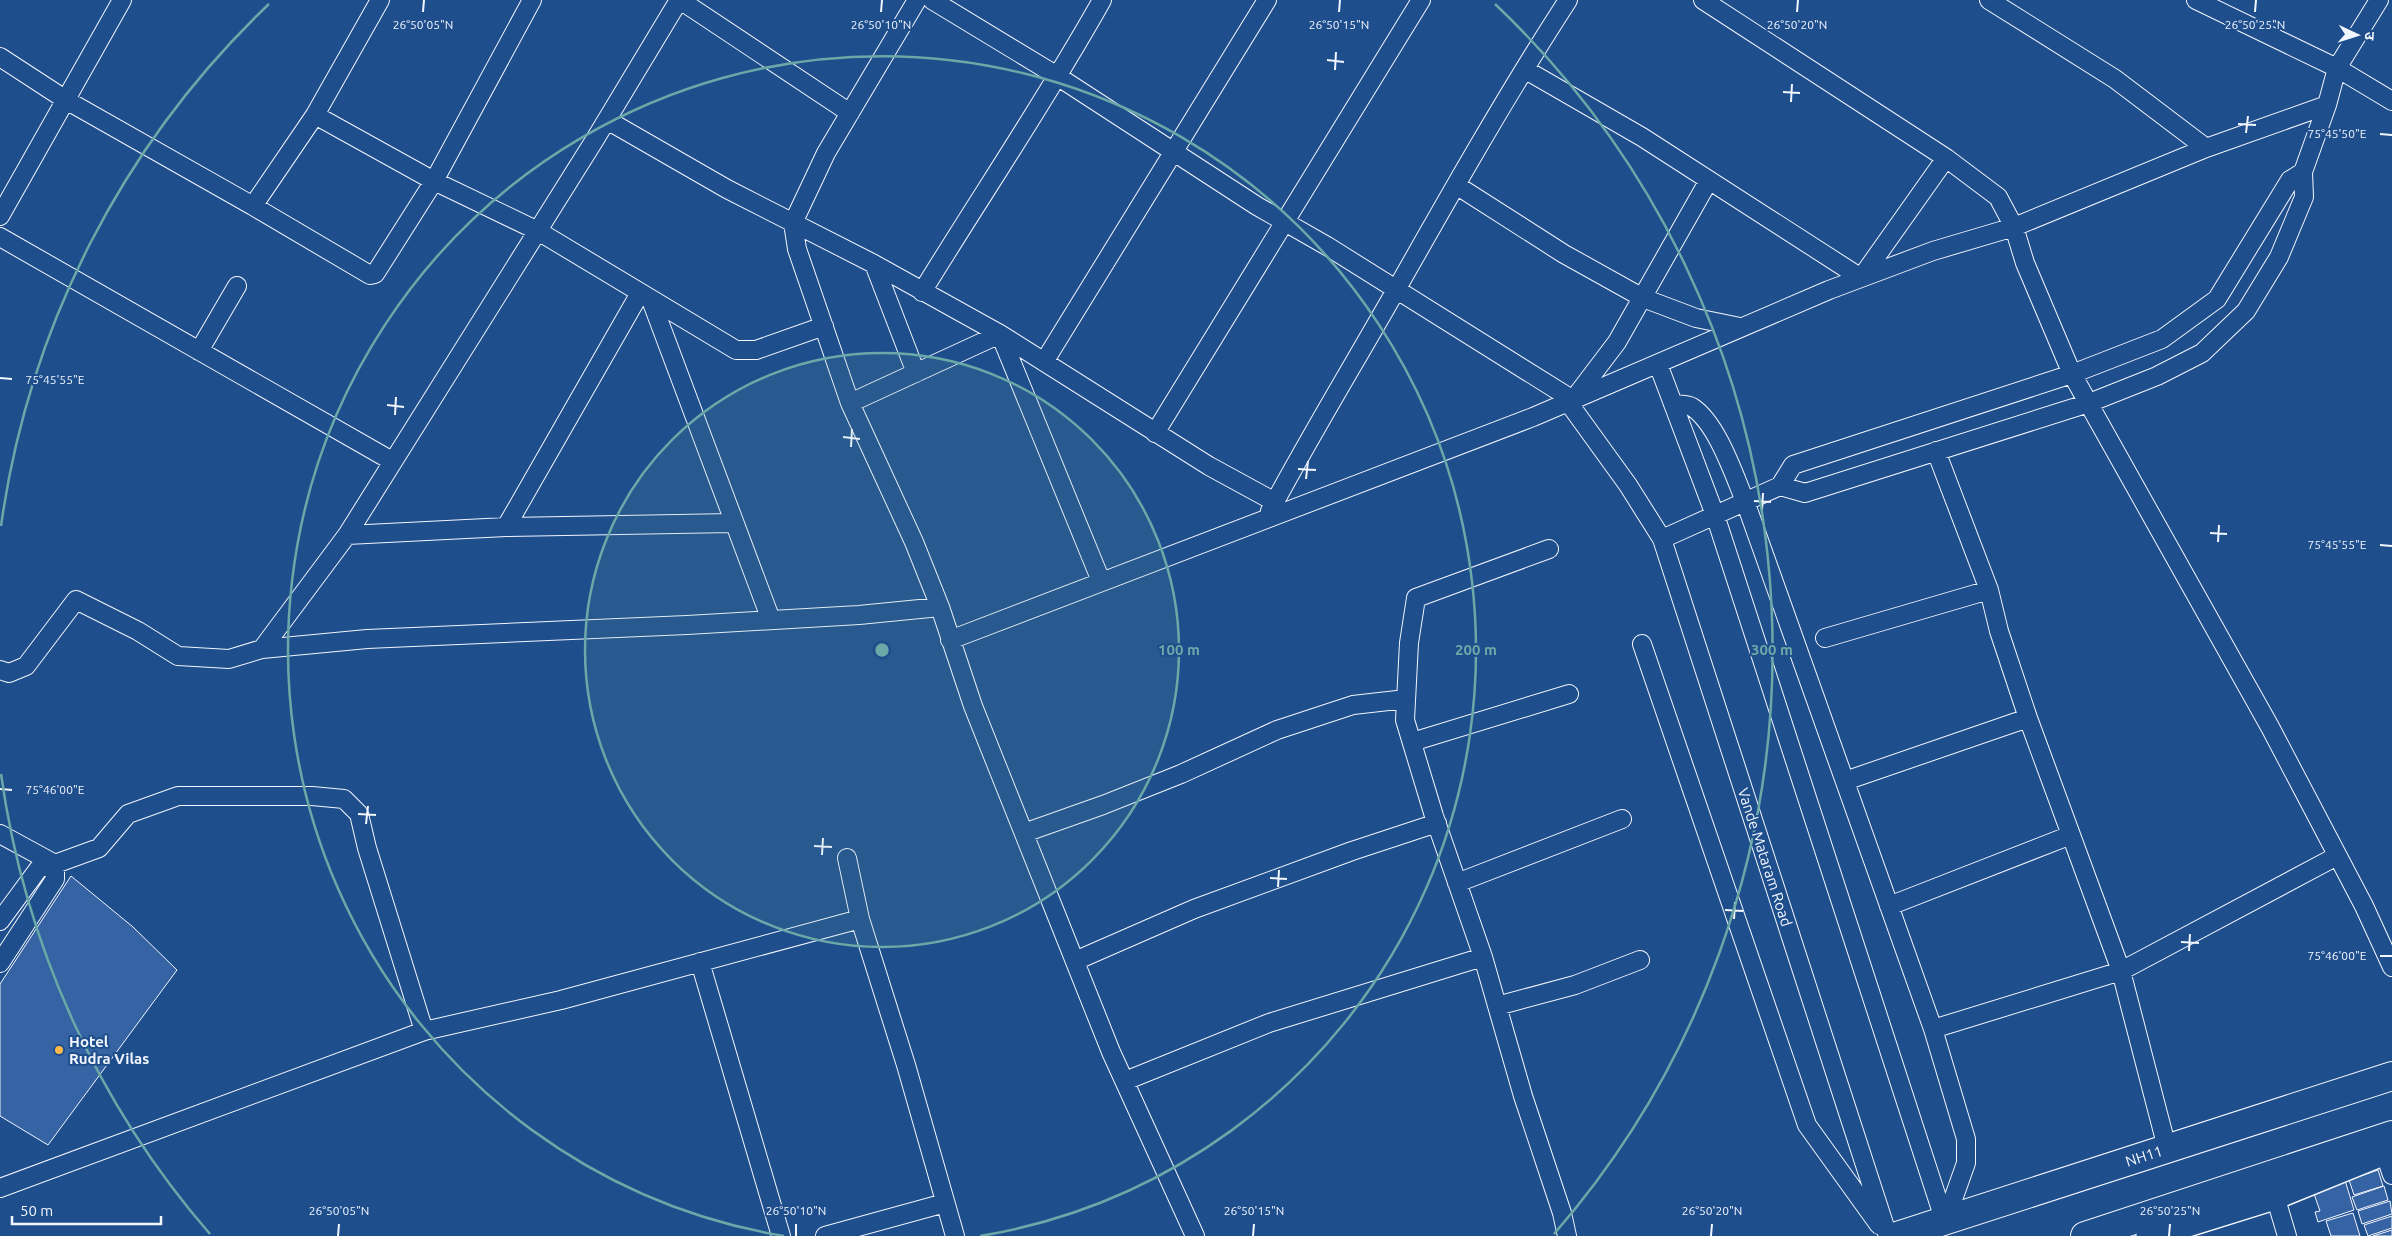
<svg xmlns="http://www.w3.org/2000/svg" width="2392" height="1236" font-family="Ubuntu,'Noto Sans Devanagari',sans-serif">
<rect width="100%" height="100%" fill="#1f4e8c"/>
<!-- building -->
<path fill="#3563a3" stroke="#f2f6ff" d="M71 876 133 927 177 970 48 1145 0 1116V984Z
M2378 1170 2383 1186 2354 1195 2349 1180Z
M2345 1180 2354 1210 2318 1222 2315 1212 2320 1211 2313 1191Z
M2384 1186 2388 1200 2357 1210 2352 1197Z
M2390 1201 2392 1214 2362 1224 2358 1211Z
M2353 1213 2360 1236H2331L2326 1221Z
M2392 1216V1228L2368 1236 2364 1225Z
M2392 1230V1236H2373Z"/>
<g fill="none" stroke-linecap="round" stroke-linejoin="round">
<!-- street casing -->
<g stroke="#f2f6ff" stroke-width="20">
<path id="street" d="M680 0 850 113
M917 0 826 153 793 223 797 249 850 403 914 542 940 607 973 706 1111 1052 1195 1236
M932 0 1054 74 1257 206 1327 246 1573 400
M1703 0 1946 158 1998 197 2014 227 2025 263 2072 374 2270 727 2364 906 2392 967
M1989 0 2115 79 2206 148
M2196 0 2337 68 2392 101
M0 57 66 100 253 206 315 115 380 0
M1526 70 1642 137 1861 278 1946 158
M315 115 434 181 538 231 736 350H756L824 326
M607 120 727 189 874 264 1000 334 1209 466 1275 502
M1456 185 1564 254 1643 298 1696 318 1740 327
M253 206 370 275 375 274 434 181 532 0
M0 216 122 0
M0 237 392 461
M874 264 916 373
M922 292C982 194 1046 100 1102 0
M651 300 771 620
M199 351 237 286
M1044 362 1267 0
M1658 364 1715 515 1945 1222
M1573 400 1617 342 1709 180
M1568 402 1628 485 1662 539 1888 1236
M850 403 1000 334 1101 581
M1673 404C1679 405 1687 404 1692 407 1717 423 1734 475 1745 501L1933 1029 1966 1139V1163L1945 1222
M1155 433C1245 289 1331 144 1421 0
M1936 451 1989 590 1999 631 2028 718 2121 971 2167 1148
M1780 486 1805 493 2089 403 2157 376 2202 353 2246 311 2279 257 2304 197 2303 172 2327 105
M1270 511C1310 436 1354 364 1396 290 1451 193 1507 94 1568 0
M506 527 733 523
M347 535 506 527 640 293
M1662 539 1780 486 1793 465 2072 374 2162 339 2217 299 2290 180 2303 172
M1549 549 1416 598 1409 643 1405 720 1434 816 1483 957 1523 1096 1562 1213 1567 1236
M1825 638 1989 590
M950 640 1533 417 1829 290 1933 251 2014 227 2206 148 2327 105 2337 68 2379 0
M1642 644 1807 1125 1879 1225
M262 649 347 535 594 141 679 0
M0 670 9 673 26 666 76 600 138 631 178 656 229 659 262 649 367 639 687 625 859 615 940 607
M1412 742 1569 694
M1845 781 2028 718
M1024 833 1103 805 1181 774 1277 730 1353 705 1406 699
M0 834 55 864 99 848 128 814 178 796H312L344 799 359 814 367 848 424 1031
M847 858 860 919 906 1065 955 1236
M1457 883 1622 819
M1889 906 2071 835
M0 921 39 868 55 864V879L0 963
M1075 961 1194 909 1352 851 1437 823
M700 962 781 1236
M1497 1006 1575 985 1640 960
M1933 1029 2121 971 2337 856
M1125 1081 1269 1023 1483 957
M2384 1151 2392 1175
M2272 1186 2287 1236
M0 1188 424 1031 561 1000 860 919
M825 1236 945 1203"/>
</g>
<!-- secondary casing -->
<g stroke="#f2f6ff" stroke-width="28">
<path id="secondary" d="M2149 1236 2274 1197 2392 1149"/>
</g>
<!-- highway casing -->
<g stroke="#f2f6ff" stroke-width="30">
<path id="highway" d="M1897 1236 2392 1076
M2085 1236 2392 1135"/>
</g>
<!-- street -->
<use href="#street" stroke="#1f4e8c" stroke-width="18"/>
<!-- secondary -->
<use href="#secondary" stroke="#1f4e8c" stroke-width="25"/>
<!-- highway -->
<use href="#highway" stroke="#1f4e8c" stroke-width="28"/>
</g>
<!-- ticks -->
<path fill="none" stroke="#f2f6ff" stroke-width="2" d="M423 12 424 0M881 12 882 0M1339 12 1340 0M1797 12 1798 0M2255 12 2256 0M1327 60 1344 62M1335 70 1336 52M1783 92 1800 93M1791 102 1792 84M2238 124 2256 125M2246 133 2248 116M2380 134 2392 135M0 378 12 379M387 405 404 407M395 415 396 397M843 437 860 439M851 447 852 429M1298 469 1316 470M1306 479 1308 461M1754 501 1771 502M1762 510 1763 493M2210 533 2227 534M2218 542 2219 525M2380 545 2392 546M0 789 12 790M358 814 376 815M366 824 368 806M814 846 832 847M822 855 823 838M1270 878 1287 879M1278 887 1279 870M1725 910 1743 911M1734 919 1735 902M2181 942 2199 943M2189 951 2190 934M2380 956H2392M338 1236 339 1224M796 1236V1224M1253 1236 1254 1224M1711 1236 1712 1224M2169 1236 2170 1224"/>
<!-- distance rings -->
<circle cx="882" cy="650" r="297" fill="#6aa9a8" fill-opacity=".12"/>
<g fill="none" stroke="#6aa9a8" stroke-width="2.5">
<circle cx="882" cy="650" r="297"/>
<path d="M784 1236A594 594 0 1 1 980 1236"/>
<path d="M210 1234A890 890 0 0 1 1 774M1 526A890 890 0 0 1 269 4M1495 4A890 890 0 0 1 1554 1234"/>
</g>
<!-- markers -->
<circle fill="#ffb74d" stroke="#1f4e8c" stroke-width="2" cx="59" cy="1050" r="5"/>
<g text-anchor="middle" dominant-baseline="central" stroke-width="4" stroke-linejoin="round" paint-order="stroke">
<!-- street labels -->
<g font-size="15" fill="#f2f6ff" stroke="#1f4e8c">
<text transform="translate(1765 857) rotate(72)">Vande Mataram Road</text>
<text transform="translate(2144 1156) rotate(-18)">NH11</text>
</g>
<!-- poi labels -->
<g font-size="15" font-weight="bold" fill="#f2f6ff" stroke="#1f4e8c" text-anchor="start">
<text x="69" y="1041">Hotel<tspan x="69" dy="17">Rudra Vilas</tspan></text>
</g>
</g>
<g font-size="12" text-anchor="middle" fill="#f2f6ff" stroke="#1f4e8c" stroke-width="4" stroke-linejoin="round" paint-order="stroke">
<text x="423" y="29">26°50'05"N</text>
<text x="881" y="29">26°50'10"N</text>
<text x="1339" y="29">26°50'15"N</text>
<text x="1797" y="29">26°50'20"N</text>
<text x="2255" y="29">26°50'25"N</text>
<text x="2337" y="138">75°45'50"E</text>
<text x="55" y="384">75°45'55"E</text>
<text x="2337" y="549">75°45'55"E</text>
<text x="55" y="794">75°46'00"E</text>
<text x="2337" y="960">75°46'00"E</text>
<text x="339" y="1215">26°50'05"N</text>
<text x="796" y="1215">26°50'10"N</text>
<text x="1254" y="1215">26°50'15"N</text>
<text x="1712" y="1215">26°50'20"N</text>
<text x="2170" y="1215">26°50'25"N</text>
</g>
<circle cx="882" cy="650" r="8" fill="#6aa9a8" stroke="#1f4e8c" stroke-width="2.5"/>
<g font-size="15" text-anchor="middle" font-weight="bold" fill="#6aa9a8" stroke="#1f4e8c" stroke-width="4" stroke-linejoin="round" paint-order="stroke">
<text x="1179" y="655">100 m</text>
<text x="1476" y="655">200 m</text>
<text x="1772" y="655">300 m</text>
</g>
<!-- north arrow -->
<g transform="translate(2357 35) rotate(94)" stroke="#1f4e8c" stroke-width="4" paint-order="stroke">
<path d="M0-4L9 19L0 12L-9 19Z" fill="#f2f6ff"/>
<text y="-8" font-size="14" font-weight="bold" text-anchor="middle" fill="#f2f6ff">उ</text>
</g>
<!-- scale -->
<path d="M12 1216v8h149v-8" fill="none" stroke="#f2f6ff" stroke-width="2.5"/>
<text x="20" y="1216" font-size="15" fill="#f2f6ff" stroke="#1f4e8c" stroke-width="4" paint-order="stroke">50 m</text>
</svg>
